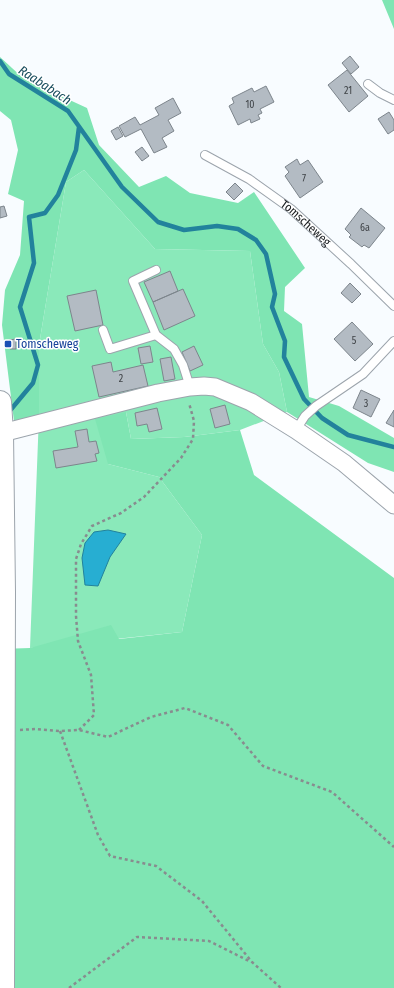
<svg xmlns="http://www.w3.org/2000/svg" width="394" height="988" font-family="'Fira Sans Condensed',sans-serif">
<rect width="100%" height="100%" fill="#f8fcff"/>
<!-- green -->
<path fill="#8ae9ba" d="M84 170 155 249 250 251 263 344 279 372 287 412 240 430 184 437 131 439 126 412 108 464 159 477 202 535 182 632 30 648 39 415V345L66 182Z"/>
<!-- forest -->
<path fill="#7fe5b3" d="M382 0H394V29Z
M0 57 24 79 87 108 99 145 139 187 166 176 190 193 238 203 254 192 305 268 285 287 284 311 302 324 309 397 339 406 394 438V472L368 463 287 412 279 372 263 344 250 251 155 249 84 170 66 182 39 345V415L14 421 2 325 5 290 20 255 24 201 8 194 18 150 11 120 0 111Z
M126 412 131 439 184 437 240 430 254 475 394 578V988H13L0 649 30 648 111 625 119 639 182 632 202 535 159 477 108 464 95 419Z"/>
<!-- water -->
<path fill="#27aed2" stroke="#22829c" d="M108 530 126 534 110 557 98 586 85 585 82 558 85 543 94 532Z"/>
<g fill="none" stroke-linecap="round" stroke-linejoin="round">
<!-- stream -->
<path stroke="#22829c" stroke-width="4.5" d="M0 61 9 74 68 111 122 187 158 222 184 230 217 226 238 229 256 240 266 254 275 294 272 307 285 341 284 357 304 399 322 418 348 435 394 447
M8 413 33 383 38 365 20 307 34 263 29 217 45 213 58 195 76 150 79 127"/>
</g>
<!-- building -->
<path fill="#b3bbc3" stroke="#7d858c" d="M350 56 359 67 351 74 342 63Z
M347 70 368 96 349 112 328 85Z
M266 86 274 102 260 109 262 113 258 115 260 119 251 123 250 119 238 125 229 106 234 103 232 98 252 88 254 92Z
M173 98 181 113 168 120 174 131 162 138 167 147 154 153 141 129 125 137 119 126 135 117 140 125 159 115 155 108Z
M389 112 394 120V130L388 134 378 119Z
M118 127 123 136 116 140 111 131Z
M142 147 149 156 142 161 135 152Z
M297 159 300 165 308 160 323 182 300 198 285 176 289 172 285 167Z
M235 183 243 191 234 200 226 192Z
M4 206 7 216 0 218V207Z
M361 208 385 228 369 248 364 245 362 247 349 237 351 235 345 229Z
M170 271 178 291 153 302 144 282Z
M350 283 361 294 352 303 341 293Z
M183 289 195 316 164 330 153 302Z
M96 290 103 325 75 331 67 296Z
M352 322 373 344 355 361 334 339Z
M16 339V349H10L9 340Z
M150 346 153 362 141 364 138 348Z
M194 346 203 365 190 371 182 352Z
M171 357 175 379 164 381 160 359Z
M111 362 113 372 143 365 148 386 99 397 92 366Z
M361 390 380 399 371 417 353 408Z
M225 405 230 424 215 428 210 409Z
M157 408 162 429 149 432 147 424 137 426 135 413Z
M394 410V427L386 423Z
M87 429 89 442 96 441 99 453 95 454 97 461 56 468 53 451 78 447 75 431Z"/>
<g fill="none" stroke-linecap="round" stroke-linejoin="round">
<!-- service casing -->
<g stroke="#9ca4ac" stroke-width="10">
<g id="service">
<path d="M368 84 380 93 394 100"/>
<path id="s1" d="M205 155 249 179 291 209 351 264 394 306"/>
<path d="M156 270 133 281 156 335 174 349 183 365 190 387"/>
<path d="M103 330 110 349 156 335"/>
<path d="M296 430 305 416 316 406 363 374 394 341"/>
</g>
</g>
<!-- minor casing -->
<g stroke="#9ca4ac" stroke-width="19">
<path id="minor" d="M2 433 158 393 190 387 204 386 215 387 251 402 296 430 344 463 394 505"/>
</g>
<!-- secondary casing -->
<g stroke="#9ca4ac" stroke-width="24">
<path id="secondary" d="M0 402 2 433 4 592 3 988"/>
</g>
<!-- path -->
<path stroke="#888c8f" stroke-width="2.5" stroke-dasharray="3 3" stroke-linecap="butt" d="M20 730 35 729 60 731 79 730 108 737 151 717 185 708 228 725 263 766 332 792 394 847
M79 730 94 715 91 675 78 641 76 616V559L81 544 92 526 121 513 144 497 181 458 193 439 194 421 189 403
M60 731 98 835 110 856 156 866 202 901 252 962 281 988
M69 988 137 937 209 941 251 962"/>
<!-- service -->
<use href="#service" stroke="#fff" stroke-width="8"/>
<!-- minor -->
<use href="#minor" stroke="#fff" stroke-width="17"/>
<!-- secondary -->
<use href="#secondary" stroke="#fff" stroke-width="22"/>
</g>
<!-- markers -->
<rect fill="#1a4fb4" stroke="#fff" stroke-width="1.5" x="4" y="340" width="8" height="8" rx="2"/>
<g text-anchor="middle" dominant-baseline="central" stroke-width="3" stroke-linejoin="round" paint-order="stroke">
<!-- number labels -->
<g font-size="10" fill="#3f4347">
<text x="348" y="91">21</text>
<text x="250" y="105">10</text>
<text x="304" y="179">7</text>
<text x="365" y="228">6a</text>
<text x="354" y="341">5</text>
<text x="121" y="379">2</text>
<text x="366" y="404">3</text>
</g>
<!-- street labels -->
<g font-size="12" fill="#181b1e" stroke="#fff">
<text stroke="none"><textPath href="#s1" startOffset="122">Tomscheweg</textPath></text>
</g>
<!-- transit labels -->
<g font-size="12" fill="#164399" stroke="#fff" text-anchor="start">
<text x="16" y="344">Tomscheweg</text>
</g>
<!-- water labels -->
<g font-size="13" font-style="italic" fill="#1a4e5e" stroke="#fff">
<text transform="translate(45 85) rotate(33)">Raababach</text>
</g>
</g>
</svg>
